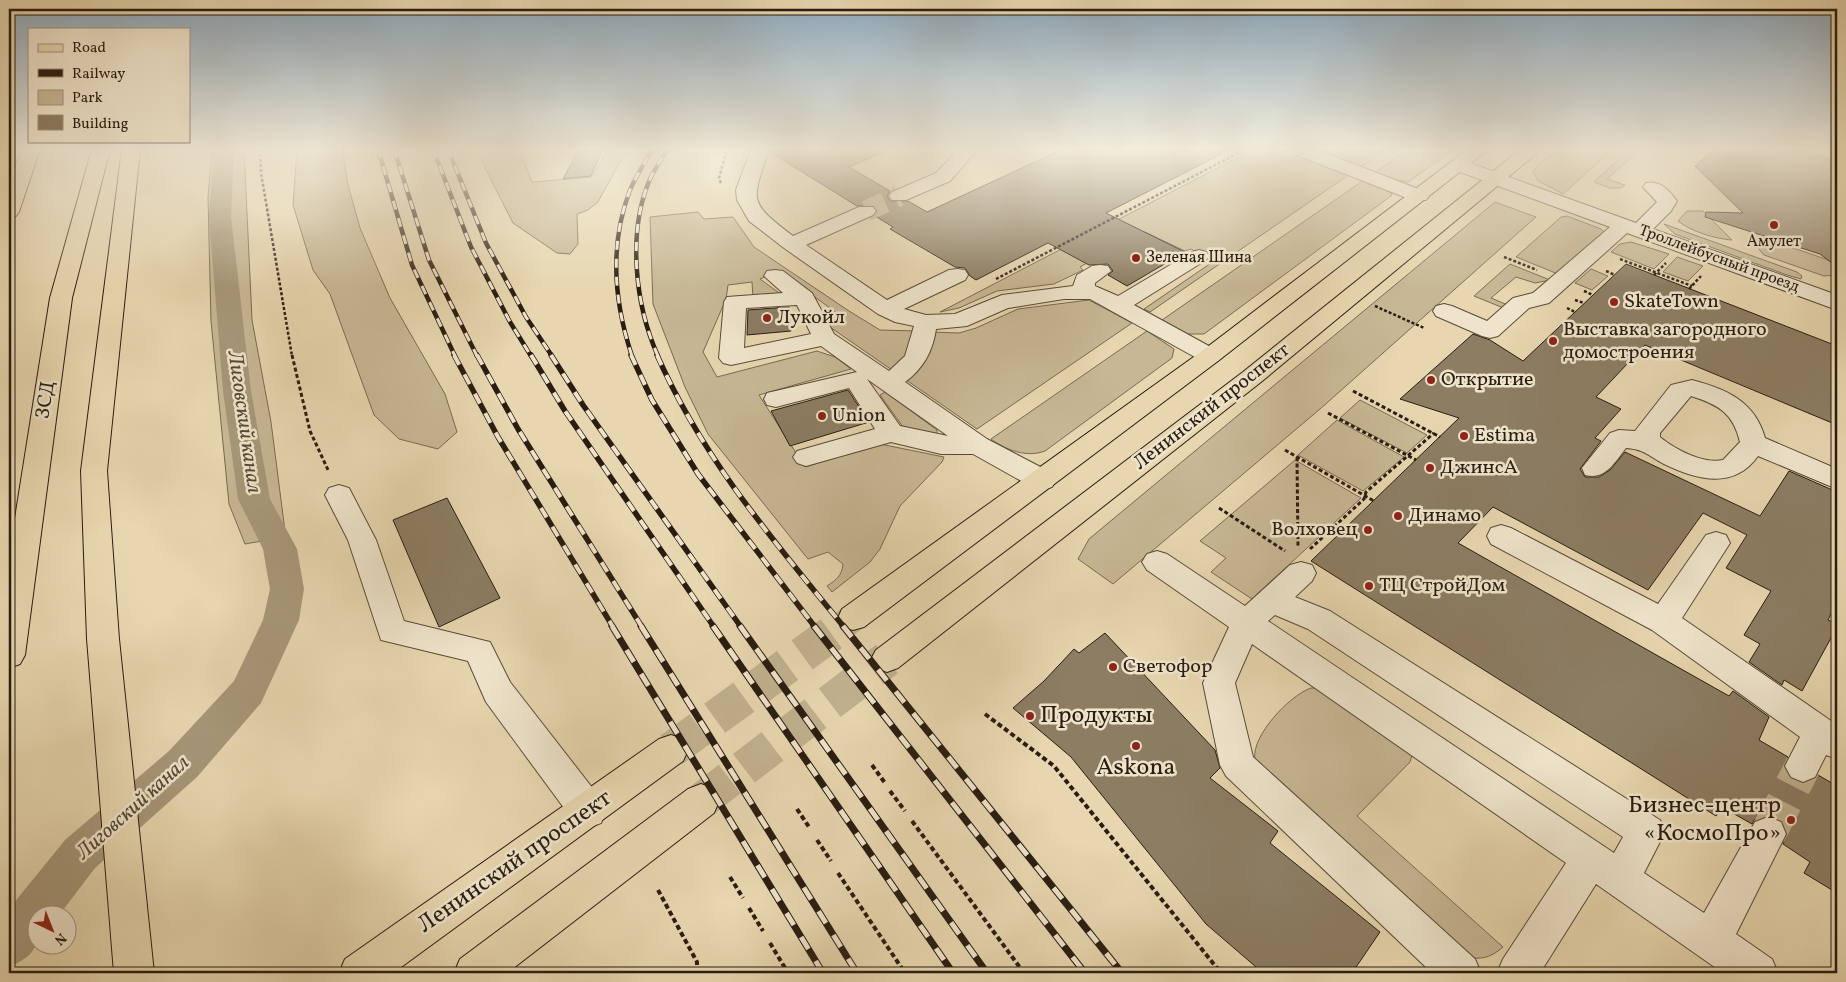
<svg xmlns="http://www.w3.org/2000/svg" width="1846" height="982" font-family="Vollkorn,serif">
<rect width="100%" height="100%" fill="#e7d6af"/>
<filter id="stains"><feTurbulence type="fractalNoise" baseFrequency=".004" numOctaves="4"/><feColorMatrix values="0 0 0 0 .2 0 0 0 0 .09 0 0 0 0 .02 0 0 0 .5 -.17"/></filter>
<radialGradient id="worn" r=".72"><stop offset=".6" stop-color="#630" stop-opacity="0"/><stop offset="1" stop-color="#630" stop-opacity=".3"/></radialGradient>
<!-- green -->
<path fill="#c7b794" stroke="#786a52" d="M212 149H244L252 320 271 422 285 531 274 539 245 544 229 504 211 321 208 197Z
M297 149H342L348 185 360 228 390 298 445 394 457 432 438 449 399 439 374 415 330 294 313 270 293 205Z
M479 149H519L532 182 592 177 608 149H627L598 202 588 210 577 214 578 244 570 254 557 253 513 223 484 166Z
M1254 149H1288L1350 174 1150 312 1144 309 1214 261 1191 249 1185 251 1145 232 1080 267 1083 270 1054 284 997 291 959 308 940 312Z
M1312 149H1386L1359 168Z
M1408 149H1455L1408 182 1388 179 1373 174Z
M1557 149H1613L1563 194 1538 181 1533 172 1539 164Z
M1630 149H1641L1607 179 1625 185 1621 188H1610L1594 182Z
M1364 180 1385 189 1392 194 1391 196 1204 334H1187L1162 320Z
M1495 202 1536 217 1320 409 1113 584 1078 559 1089 539Z
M1687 211H1703L1732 240C1715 239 1690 231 1678 221Z
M698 212 704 219 733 217 754 247 849 311 880 330 917 331 911 356 892 370 827 325 841 316 779 271 760 279 782 295 753 298 752 282 728 285 726 299 703 352 717 377 817 351 835 357 851 369 759 395 805 467 880 444 944 457 942 462 900 506 880 549 870 562 832 592 827 586C836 580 842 576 843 564L828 552 808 559 708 434 685 387 653 304 650 217Z
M1567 216 1601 229 1605 233 1558 274 1516 257 1561 217Z
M1664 224 1797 272 1802 276 1801 279 1787 275 1675 234Z
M1767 239 1837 263V275L1824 276 1764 255 1758 248Z
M1631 242 1669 254 1654 269 1611 252 1620 244Z
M1677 257 1703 266 1688 281 1663 272Z
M1510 264 1550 280 1535 283 1516 277 1491 298 1510 306 1506 309 1474 296Z
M1591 269 1608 276 1592 290 1575 283Z
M1089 300 1132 323 977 429 905 379 932 332 959 333 976 328 1018 309Z
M1147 331 1174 349 1172 358 1045 451C1027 458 1006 450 991 439Z
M885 392 937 430V434L906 431 880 395Z
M1360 400 1427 435 1407 453 1340 418Z
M1337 420 1404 457 1363 491 1298 455Z
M1295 460 1361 498 1252 599 1211 572 1226 558 1200 541Z
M1311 688H1319L1412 755 1410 762 1357 816 1503 947C1492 956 1486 959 1472 958L1255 759C1251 736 1290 695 1311 688Z"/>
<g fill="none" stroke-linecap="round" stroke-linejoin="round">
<!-- canal -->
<path fill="#a69779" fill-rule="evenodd" d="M214 149H234L231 217 251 391 270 499 297 549 304 589 299 620 261 703 197 777 95 868 60 914H38C38 945 39 954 9 967V909L65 840 169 751 234 681 263 620 270 589 263 549 238 499 223 391 209 217Z"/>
</g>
<!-- building -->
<path fill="#8c7d63" stroke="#291d11" d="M579 149H603L591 176 563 179Z
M771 149H890L849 167 890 191 887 196 890 201H908L927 212 1063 149H1231L1106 213 1185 252 1127 286 1108 275 1113 271 1108 264 1089 265 1048 243 976 280 970 276 965 268 955 267 890 229 893 227 875 216 878 211 874 206H857L770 152Z
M1714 149H1797L1837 161V267L1820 254 1705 217 1706 212 1743 213 1695 166Z
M1626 264 1837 346V425L1645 345 1596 397 1621 409 1595 438 1601 441 1580 469 1585 477H1599L1610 470 1625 452 1760 516 1789 471 1837 492V602L1828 620 1837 624V627L1802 691 1784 680 1782 685 1749 662 1760 644 1744 635 1771 591 1726 568 1747 535 1703 513 1648 590 1493 507 1458 543 1729 696 1733 691 1769 717 1759 740 1788 757 1783 767 1789 778 1804 784 1816 779 1818 775 1837 786V893L1804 873 1810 862 1783 844 1788 833 1782 820 1767 815 1754 820 1752 824 1722 807 1716 816 1311 561 1459 418 1400 399 1473 334 1490 340 1523 361Z
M789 307 791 331 747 335 748 310Z
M848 390 869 422 790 446 771 411Z
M447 498 500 598 439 627 393 520Z
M1105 633 1215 750 1220 768 1210 778 1278 831 1270 843 1380 932 1352 973H1263L1206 924 1071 757 1013 708 1044 681 1074 649 1079 653Z"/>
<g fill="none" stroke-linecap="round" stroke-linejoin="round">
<!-- minor-tunnel-far1 -->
<path stroke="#c1b18f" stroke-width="21" stroke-dasharray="21 11" stroke-linecap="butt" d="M866 211 899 196"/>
<!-- minor-tunnel -->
<path stroke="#c1b18f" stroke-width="36" stroke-dasharray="36 18" stroke-linecap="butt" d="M1768 834 1803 766"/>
<!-- major-tunnel-far1 -->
<path stroke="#c1b18f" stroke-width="28" stroke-dasharray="28 14" stroke-linecap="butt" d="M840 627 853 618"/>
<!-- major-tunnel -->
<path stroke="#c1b18f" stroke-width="36" stroke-dasharray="36 18" stroke-linecap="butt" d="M671 750 842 626
M701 801 887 659"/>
<!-- minor casing -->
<g stroke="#584b38" stroke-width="2">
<path id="minor" d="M751 149H769C752 202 747 201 793 236L859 207H873L876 211 873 215 806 245 887 300 949 270 957 269 965 270 968 275 965 280 904 309 926 315 955 314 1002 295 1073 286 1077 275 1092 266 1100 265 1108 266 1111 271 1095 283V286L1118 296 1192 252 1199 250 1206 252 1210 256 1206 260 1134 305 1218 351 1222 356 1218 361 1210 363 1202 361 1090 299H1064L1008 308 967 326 936 329C933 351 923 369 905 382L987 439 1052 473 1056 480 1052 487 1042 490 1032 487 973 454H941L891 442 806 466 797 463 793 457 797 451 875 429 849 388 776 407 767 405 764 399 767 393 857 372 821 346 731 365 723 363 719 358 724 302 727 297 783 293 764 276 767 271 775 270 783 271 812 293 834 334 889 371 905 356 914 326 895 322 878 314 784 248 749 221 737 200 736 190ZM797 305 811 334 744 348 746 308ZM867 379 948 436 900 426Z
M959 149H978L950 181 906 200H892L889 196 892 192 936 173Z
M1315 149 1426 192 1429 196 1426 200H1412L1294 154 1291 150Z
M1459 159 1636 223 1657 202 1643 187 1646 183C1660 180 1669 190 1677 201L1671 211 1653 229 1837 295V310L1627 233 1549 303 1529 308 1498 336 1490 338 1482 336 1436 316 1433 311 1436 306 1444 304 1452 306 1487 321 1513 298 1533 293 1610 227 1452 169 1450 165 1452 161Z
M1692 380C1726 389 1755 401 1765 438L1837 469V489L1758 456C1734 490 1697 480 1664 464 1649 456 1644 449 1626 448 1614 463 1606 480 1585 475L1582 468 1610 433 1619 430 1635 431 1671 385ZM1691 396C1719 405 1733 413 1740 442L1723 460C1703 464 1676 450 1660 437V433Z
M339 485 349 488 376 540 404 621 490 642 510 682 601 799 606 811 601 823 588 828 575 823 486 702 468 661 381 640 348 540 325 495 329 488Z
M1501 525 1511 528 1658 604 1706 535 1716 532 1726 535 1730 543 1682 618 1837 725V759L1826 755 1815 777 1803 782 1791 777 1785 766 1800 737 1652 630 1491 544 1487 536 1491 528Z
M1157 551 1167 554 1245 606 1290 565 1301 562 1312 565 1316 573 1312 581 1295 597 1330 611 1660 820 1665 832 1644 873 1704 913 1755 822 1768 817 1781 822 1786 834 1736 934 1772 959 1778 973H1723L1596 884 1540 973H1497L1503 959 1566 863 1252 644 1235 683 1253 757 1475 959 1481 973H1432L1226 776 1220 765 1203 683 1229 627 1147 570 1142 562 1147 554ZM1275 615 1308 629 1623 837 1614 853 1268 621Z"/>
</g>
<!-- major casing -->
<g stroke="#291d11" stroke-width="2">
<path id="major" d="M122 149H140L107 471 119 639 154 973H114L87 639 81 471Z
M1468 149H1489L1218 361 864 627 853 630 842 627 838 618 842 609 1202 351Z
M1521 149H1542L1261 382 898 668 887 672 876 668 871 659 876 650 1243 372Z
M671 735 683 739 688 750 683 761 393 973H339L345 959 659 739Z
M701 784 714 789 719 801 714 813 507 973H454L460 959 688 789Z"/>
</g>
<!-- highway casing -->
<g stroke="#291d11" stroke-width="2">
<path id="highway" d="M22 149H40L19 212 16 216 9 218V185Z
M92 149H110L72 298 25 655 20 664 9 668V556L50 298Z"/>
</g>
<!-- path-far2 -->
<path stroke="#291d11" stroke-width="2.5" stroke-dasharray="3 2" stroke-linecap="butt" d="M260 149 261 173 292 356
M721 183 719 178 727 149
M1504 257 1537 270
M1620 259 1692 286
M1606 271 1615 275
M1654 275 1666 263
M996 279 1246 149
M1689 289 1701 276
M1584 291 1593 295
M1575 300 1584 303
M1375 306 1424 328
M1567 308 1575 312"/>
<!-- path-far1 -->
<path stroke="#291d11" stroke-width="3" stroke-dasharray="4 2.5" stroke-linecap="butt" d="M292 355 310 431 329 472
M1353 391 1440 437
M1328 413 1416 460
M1285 450 1374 501
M1297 457 1298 547
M1219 508 1285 551
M1310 549 1364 499 1366 492 1434 433"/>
<!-- path -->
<path stroke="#291d11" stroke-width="4" stroke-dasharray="5 3" stroke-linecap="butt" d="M985 714 1054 766 1221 973
M872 765 885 783
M890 791 905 811
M797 809 809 827
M912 821 1024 973
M817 840 831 861
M838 873 905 973
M730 877 743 898
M658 890 697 962V973
M749 908 763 931
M770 943 788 973"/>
<!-- minor -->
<use href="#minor" fill="#efe4cb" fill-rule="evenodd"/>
<!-- major -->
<use href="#major" fill="#e7d6af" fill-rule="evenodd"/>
<!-- highway -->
<use href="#highway" fill="#e7d6af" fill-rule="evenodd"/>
<!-- rail-far2 casing -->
<g stroke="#291d11" stroke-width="4.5">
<path id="rail-far2" d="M378 149 412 265 455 356
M394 149 429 260 477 356
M433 149 471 247 510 322 531 356
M448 149 486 243 526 317 552 356
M632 356C614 302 609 245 630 190 636 176 645 163 652 149
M658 356C635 305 627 232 650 179 655 168 662 159 668 149"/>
</g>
<!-- rail-far1 casing -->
<g stroke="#291d11" stroke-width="5.5">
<path id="rail-far1" d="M454 355 498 437 613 627
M477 355 518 429 642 627
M531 355 565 411 714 627
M551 355 583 405 741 627
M631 355 652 400 698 474 815 627
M657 355C703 459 773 540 844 627"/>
</g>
<!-- rail casing -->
<g stroke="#291d11" stroke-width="7">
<path id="rail" d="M612 626 823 973
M641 626 857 973
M713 626 953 973
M740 626 987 973
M814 626 1085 973
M843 626 1122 973"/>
</g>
<!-- rail-far2 -->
<use href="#rail-far2" stroke="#efe4cb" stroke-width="3" stroke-dasharray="9" stroke-linecap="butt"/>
<!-- rail-far1 -->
<use href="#rail-far1" stroke="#efe4cb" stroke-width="4" stroke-dasharray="11" stroke-linecap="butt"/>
<!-- rail -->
<use href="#rail" stroke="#efe4cb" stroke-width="5" stroke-dasharray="14" stroke-linecap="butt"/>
</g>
<!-- sky -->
<linearGradient id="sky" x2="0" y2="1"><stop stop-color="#8da8bc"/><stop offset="0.52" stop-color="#f4eddb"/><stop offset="1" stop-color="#f4eddb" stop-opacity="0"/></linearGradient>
<rect width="1846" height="287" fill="url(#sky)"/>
<!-- markers -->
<g fill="#8f2418" stroke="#efe4cb" stroke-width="2">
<circle cx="1774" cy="225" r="5"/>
<circle cx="1136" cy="258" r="5"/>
<circle cx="1614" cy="302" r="5"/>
<circle cx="767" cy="318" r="5"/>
<circle cx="1553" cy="341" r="5"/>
<circle cx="1431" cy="380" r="5"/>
<circle cx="822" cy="416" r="5"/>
<circle cx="1464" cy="436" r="5"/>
<circle cx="1430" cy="468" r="5"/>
<circle cx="1398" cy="516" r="5"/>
<circle cx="1368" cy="530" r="5"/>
<circle cx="1369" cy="586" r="5"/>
<circle cx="1113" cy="667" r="5"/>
<circle cx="1030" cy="716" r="5"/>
<circle cx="1136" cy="746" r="5"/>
<circle cx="1791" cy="820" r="5"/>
</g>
<g text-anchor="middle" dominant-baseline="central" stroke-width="5" stroke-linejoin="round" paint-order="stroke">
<!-- far-poi labels -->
<g font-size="16" fill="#291d11" stroke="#efe4cb">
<text x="1774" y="242">Амулет</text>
<text x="1146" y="258" text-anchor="start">Зеленая Шина</text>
</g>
<!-- far-street labels -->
<g font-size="16" fill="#291d11" stroke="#efe4cb">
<text transform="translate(1719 259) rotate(20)">Троллейбусный проезд</text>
</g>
<!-- poi labels -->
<g font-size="20" fill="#291d11" stroke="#efe4cb" text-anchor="start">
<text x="1624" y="302">SkateTown</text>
<text x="777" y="318">Лукойл</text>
<text x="1563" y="330">Выставка загородного<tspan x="1563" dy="23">домостроения</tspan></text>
<text x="1441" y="380">Открытие</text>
<text x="832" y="416">Union</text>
<text x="1474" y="436">Estima</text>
<text x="1440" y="468">ДжинсА</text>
<text x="1408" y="516">Динамо</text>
<text x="1358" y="530" text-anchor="end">Волховец</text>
<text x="1379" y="586">ТЦ СтройДом</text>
<text x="1123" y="667">Светофор</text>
</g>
<!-- street labels -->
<g font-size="20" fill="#291d11" stroke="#efe4cb">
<text transform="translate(46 400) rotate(-81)">ЗСД</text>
<text transform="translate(1212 407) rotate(-38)">Ленинский проспект</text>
</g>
<!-- water labels -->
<g font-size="21" font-style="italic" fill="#554835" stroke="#efe4cb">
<text transform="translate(244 422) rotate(82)">Лиговский канал</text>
<text transform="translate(133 808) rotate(-42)">Лиговский канал</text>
</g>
<!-- near-poi labels -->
<g font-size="24" fill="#291d11" stroke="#efe4cb" text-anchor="start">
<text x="1040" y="716">Продукты</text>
<text x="1136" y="768" text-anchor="middle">Askona</text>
<text x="1781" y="806" text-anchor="end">Бизнес-центр<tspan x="1781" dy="28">«КосмоПро»</tspan></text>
</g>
<!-- near-street labels -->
<g font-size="24" fill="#291d11" stroke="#efe4cb">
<text transform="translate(515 862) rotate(-35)">Ленинский проспект</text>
</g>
</g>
<!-- margin -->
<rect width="1846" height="982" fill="none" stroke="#e7d6af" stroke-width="30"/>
<rect x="10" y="10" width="1826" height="962" fill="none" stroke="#291d11" stroke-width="2.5"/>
<rect x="15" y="15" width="1816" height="952" fill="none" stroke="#291d11"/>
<!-- legend -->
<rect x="28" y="28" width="162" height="115" fill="#efe4cb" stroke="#a09481"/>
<rect x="38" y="44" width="25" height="8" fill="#e7d6af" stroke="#a09481"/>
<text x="72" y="52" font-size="15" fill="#291d11">Road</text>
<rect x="38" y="69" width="25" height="8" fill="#291d11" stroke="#a09481"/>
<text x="72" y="78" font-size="15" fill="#291d11">Railway</text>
<rect x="38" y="90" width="25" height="15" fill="#c7b794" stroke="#a09481"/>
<text x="72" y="102" font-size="15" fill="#291d11">Park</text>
<rect x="38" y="115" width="25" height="15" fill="#8c7d63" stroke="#a09481"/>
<text x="72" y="128" font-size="15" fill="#291d11">Building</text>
<!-- north arrow -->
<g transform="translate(52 930) rotate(137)"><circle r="24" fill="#efe4cb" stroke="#a09481"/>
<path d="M0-4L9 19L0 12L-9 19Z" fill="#8f2418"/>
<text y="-8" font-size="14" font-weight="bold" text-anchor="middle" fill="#291d11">N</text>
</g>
<rect width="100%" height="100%" filter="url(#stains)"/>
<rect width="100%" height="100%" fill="url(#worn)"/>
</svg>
